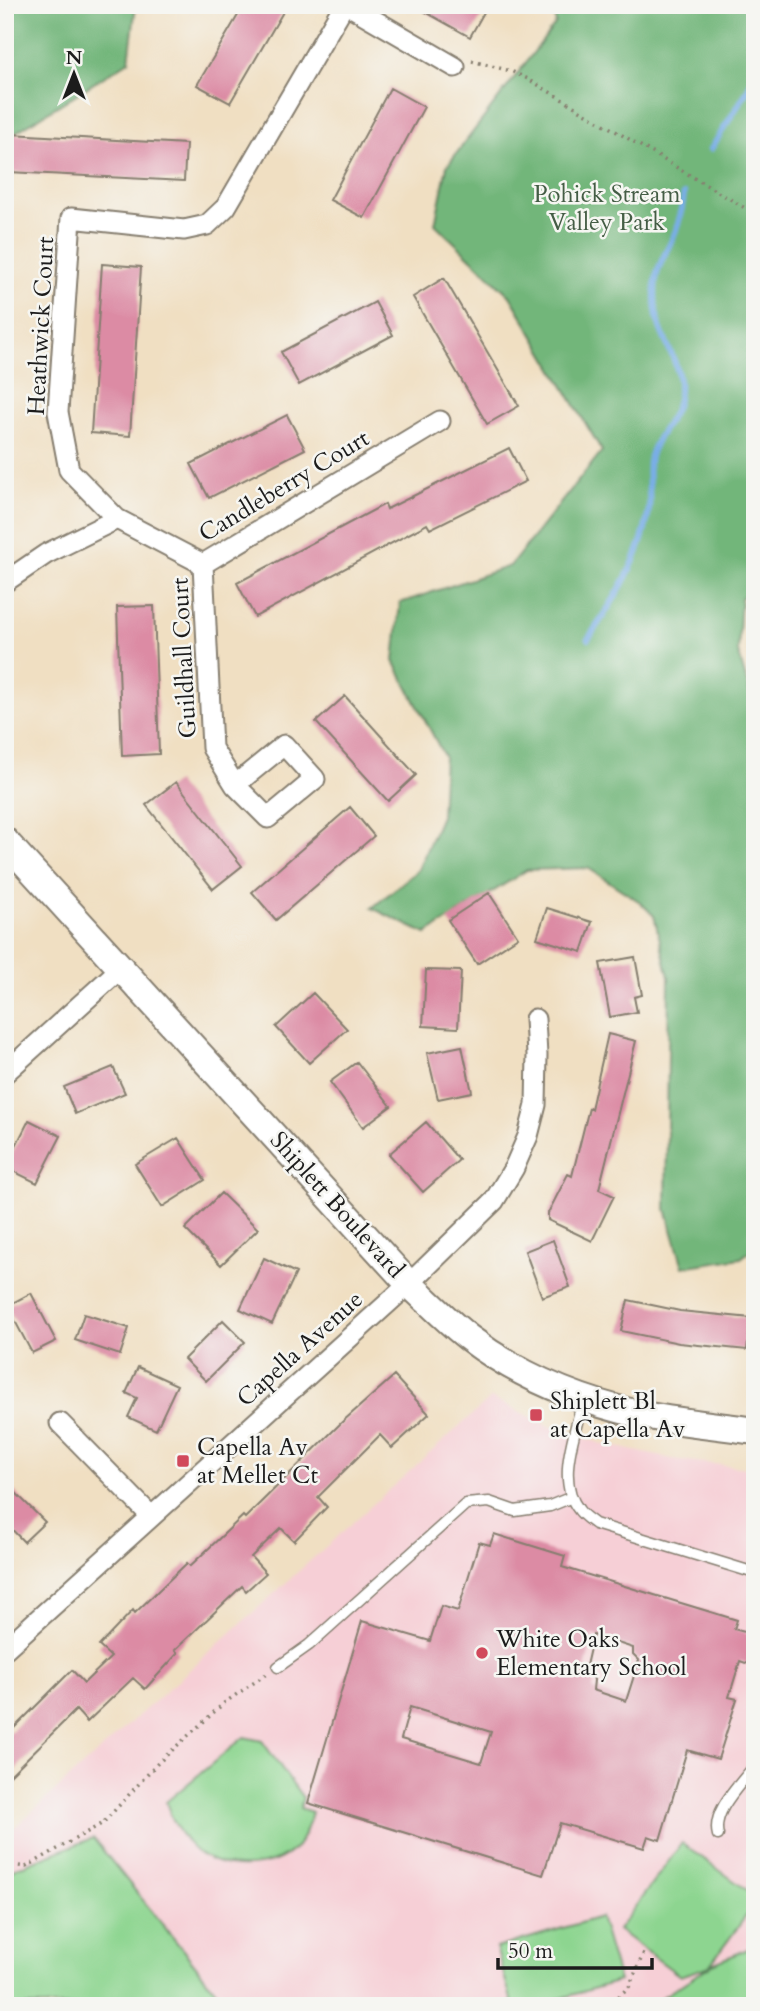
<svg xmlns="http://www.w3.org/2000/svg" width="760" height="2011" font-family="Cardo,serif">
<rect width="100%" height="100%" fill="#f6f6f2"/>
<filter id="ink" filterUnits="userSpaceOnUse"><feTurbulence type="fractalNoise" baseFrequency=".0143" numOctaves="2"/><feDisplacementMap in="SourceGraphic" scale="14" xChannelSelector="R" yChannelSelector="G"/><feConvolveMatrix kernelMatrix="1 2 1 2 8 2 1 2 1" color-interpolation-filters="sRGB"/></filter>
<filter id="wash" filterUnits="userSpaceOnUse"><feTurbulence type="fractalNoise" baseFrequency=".00686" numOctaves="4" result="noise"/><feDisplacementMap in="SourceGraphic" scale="28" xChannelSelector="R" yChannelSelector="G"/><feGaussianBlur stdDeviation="1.57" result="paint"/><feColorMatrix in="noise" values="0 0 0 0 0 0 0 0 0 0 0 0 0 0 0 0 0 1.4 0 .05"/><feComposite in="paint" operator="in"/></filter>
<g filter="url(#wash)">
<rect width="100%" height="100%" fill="#f0dfc2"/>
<!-- built -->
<path fill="#f6cfd6" d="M491 1398 549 1426 603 1444 672 1459 755 1469V2006H540L528 1993 513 2006H5V1836Z"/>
<!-- green -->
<path fill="#8dd590" stroke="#547856" stroke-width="2" d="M244 1737 262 1741 303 1798 300 1808 312 1812C309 1824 305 1837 297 1846 277 1868 238 1871 211 1860 188 1852 173 1824 166 1802Z
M93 1838 228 2006H5V1872Z
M682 1843 755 1896V1904L710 1965 755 1946V2006H649L710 1966 680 1976 618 1930Z
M600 1917 619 1981 535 2006H513L496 1948Z"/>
<!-- forest -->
<path fill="#72b67a" stroke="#47694b" stroke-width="2" d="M5 5H136L129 61 5 139Z
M551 5H755V587L741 598 738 652 755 710V1247L741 1258 683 1267 666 1209 669 977 654 916 640 902 588 868 527 870 426 934 372 908 418 870 441 816 444 756 394 661 400 603 510 566 602 451 510 296 435 224 447 166 556 23Z"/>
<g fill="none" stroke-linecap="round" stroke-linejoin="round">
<!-- stream -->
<path stroke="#79aee7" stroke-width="6" d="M711 149 746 93 755 74
M588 639C614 601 643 556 649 509 651 492 646 473 650 456 658 428 681 418 679 382 678 362 666 345 660 327 655 313 654 294 656 279 658 263 668 250 674 235 680 222 682 208 684 194"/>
</g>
<g id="blocks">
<!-- building -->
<path fill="#dc8ba4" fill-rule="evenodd" d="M244 5H287L230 103 197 85Z
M413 5H488L470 37Z
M390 88 424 107 364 218 330 200Z
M11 134 186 144 184 181 9 172Z
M102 264 141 267 130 436 91 433Z
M444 278 519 406 487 424 413 297Z
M375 302 393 335 299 385 281 352Z
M287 415 305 449 209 498 191 464Z
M509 448 526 481 430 529 427 524 255 617 237 583 385 504 387 509Z
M154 606 159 754 122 756 117 607Z
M345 696 416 775 388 801 316 722Z
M176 782 242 866 213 889 146 805Z
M350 807 374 836 276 920 252 892Z
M489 893 518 937 477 964 448 920Z
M547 908 592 922 582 952 537 938Z
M635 957 642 995 634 997 637 1012 610 1017 600 963Z
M426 970 461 971 458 1028 423 1026Z
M313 993 347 1029 309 1063 276 1027Z
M608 1034 636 1041 599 1189 614 1196 592 1241 548 1220V1213L568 1174 572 1176 589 1108 591 1109Z
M462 1046 472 1092 438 1099 427 1053Z
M357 1062 391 1106 363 1127 330 1082Z
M113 1067 125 1093 75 1114 64 1087Z
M29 1120 61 1136 37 1183 5 1167Z
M426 1122 459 1160 423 1192 389 1154Z
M178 1138 205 1180 162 1207 135 1164Z
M221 1193 258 1229 221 1265 185 1229Z
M553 1240 570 1287 542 1297 525 1251Z
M264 1258 296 1273 272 1324 240 1309Z
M31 1293 56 1341 32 1353 7 1306Z
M628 1300 680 1311 751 1318 747 1350 679 1343 621 1331Z
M84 1314 129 1328 120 1355 75 1340Z
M223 1320 245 1342 206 1381 184 1359Z
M138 1367 177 1385 156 1430 128 1417 137 1398 126 1393Z
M394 1376 429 1414 392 1448 380 1435 318 1497 327 1507 294 1541 281 1528 251 1557 266 1573 246 1591 242 1586 175 1650 178 1653 145 1689 133 1678 87 1722 76 1710 5 1780V1737L72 1670 84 1683 111 1657 99 1646 133 1610 135 1613 187 1563 190 1566 243 1516 245 1518 342 1422Z
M5 1482 45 1522 24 1542 5 1522Z
M494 1534 565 1556 562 1567 737 1620 734 1629 755 1635V1666L740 1661 729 1697 737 1699 718 1759 687 1750 660 1840 648 1836 644 1848 560 1823 543 1875 308 1803 362 1621 430 1641 441 1606 458 1611 479 1542 490 1545ZM593 1635 633 1648V1654L639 1660 626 1701 593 1690 594 1680 592 1674 585 1670ZM410 1707 491 1732 481 1763 401 1739Z"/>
</g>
</g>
<g filter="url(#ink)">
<use href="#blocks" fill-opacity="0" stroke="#867e6f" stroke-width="2"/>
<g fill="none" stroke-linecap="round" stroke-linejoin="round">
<!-- lane casing -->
<g stroke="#867e6f" stroke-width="13">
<path id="lane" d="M583 1399C576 1432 555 1480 579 1510 583 1516 590 1520 595 1524L755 1573
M278 1667 309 1645 466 1504 489 1502 515 1511 550 1506 572 1497
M718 1835C711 1811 742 1783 755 1765"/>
</g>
<!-- street casing -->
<g stroke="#867e6f" stroke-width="23">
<path id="street" d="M344 5 226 207 207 225 184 230 71 218 58 412 69 470 117 519 203 564 440 421
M348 5 455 67
M203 564 212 748 235 785 268 818 315 779 284 745 235 785
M5 582 46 554 117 519
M5 1073 121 968
M60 1423 151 1516
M5 1649 409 1284 494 1201 514 1168 528 1136 536 1105 537 1055 535 1019"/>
</g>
<!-- secondary casing -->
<g stroke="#867e6f" stroke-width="30">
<path id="secondary" d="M5 841 409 1284C429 1302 448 1322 469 1338 519 1376 577 1400 638 1414 677 1422 716 1425 755 1431"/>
</g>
<!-- path -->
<path stroke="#867e6f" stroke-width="3.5" stroke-dasharray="2 5" stroke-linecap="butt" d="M472 61 511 71 528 79 755 214
M5 1864 26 1867 103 1823 157 1764 224 1703 268 1673
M608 2006 629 1987 645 1950"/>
<!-- lane -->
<use href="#lane" stroke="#fff" stroke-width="10"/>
<!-- street -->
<use href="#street" stroke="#fff" stroke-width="19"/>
<!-- secondary -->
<use href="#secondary" stroke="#fff" stroke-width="26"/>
</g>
</g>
<!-- markers -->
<g fill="#d1495b" stroke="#f6f6f2" stroke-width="2.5">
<rect x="529" y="1408" width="14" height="14" rx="3.5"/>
<rect x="176" y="1454" width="14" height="14" rx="3.5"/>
<circle cx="482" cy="1653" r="7"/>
</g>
<g text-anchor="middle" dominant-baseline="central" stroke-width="5" stroke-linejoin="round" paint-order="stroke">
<!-- park labels -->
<g font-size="24" fill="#445d45" stroke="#f6f6f2">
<text x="607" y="194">Pohick Stream<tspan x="607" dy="28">Valley Park</tspan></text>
</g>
<!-- street labels -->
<g font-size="24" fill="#1c1c1c" stroke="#f6f6f2">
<text transform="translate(41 326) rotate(-87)">Heathwick Court</text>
<text transform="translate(284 486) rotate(-31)">Candleberry Court</text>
<text transform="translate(184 658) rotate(-93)">Guildhall Court</text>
<text transform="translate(337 1205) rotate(48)">Shiplett Boulevard</text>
<text transform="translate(300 1349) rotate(-42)">Capella Avenue</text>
</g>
<!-- poi labels -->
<g font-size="24" fill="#1c1c1c" stroke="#f6f6f2" text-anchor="start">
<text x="550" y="1401">Shiplett Bl<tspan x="550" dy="28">at Capella Av</tspan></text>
<text x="197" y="1447">Capella Av<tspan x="197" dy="28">at Mellet Ct</tspan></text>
<text x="496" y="1639">White Oaks<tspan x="496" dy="28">Elementary School</tspan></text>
</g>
</g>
<!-- margin -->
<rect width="760" height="2011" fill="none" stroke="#f6f6f2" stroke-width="28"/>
<!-- north arrow -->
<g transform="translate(74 74)" stroke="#f6f6f2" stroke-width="5" paint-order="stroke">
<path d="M0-5L12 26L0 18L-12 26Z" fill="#1c1c1c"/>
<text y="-10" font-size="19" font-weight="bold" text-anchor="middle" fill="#1c1c1c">N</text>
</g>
<!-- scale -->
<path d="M498 1958v10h154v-10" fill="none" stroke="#1c1c1c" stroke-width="3.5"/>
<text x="508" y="1958" font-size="21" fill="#1c1c1c" stroke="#f6f6f2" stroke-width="5" paint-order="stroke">50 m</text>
</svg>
